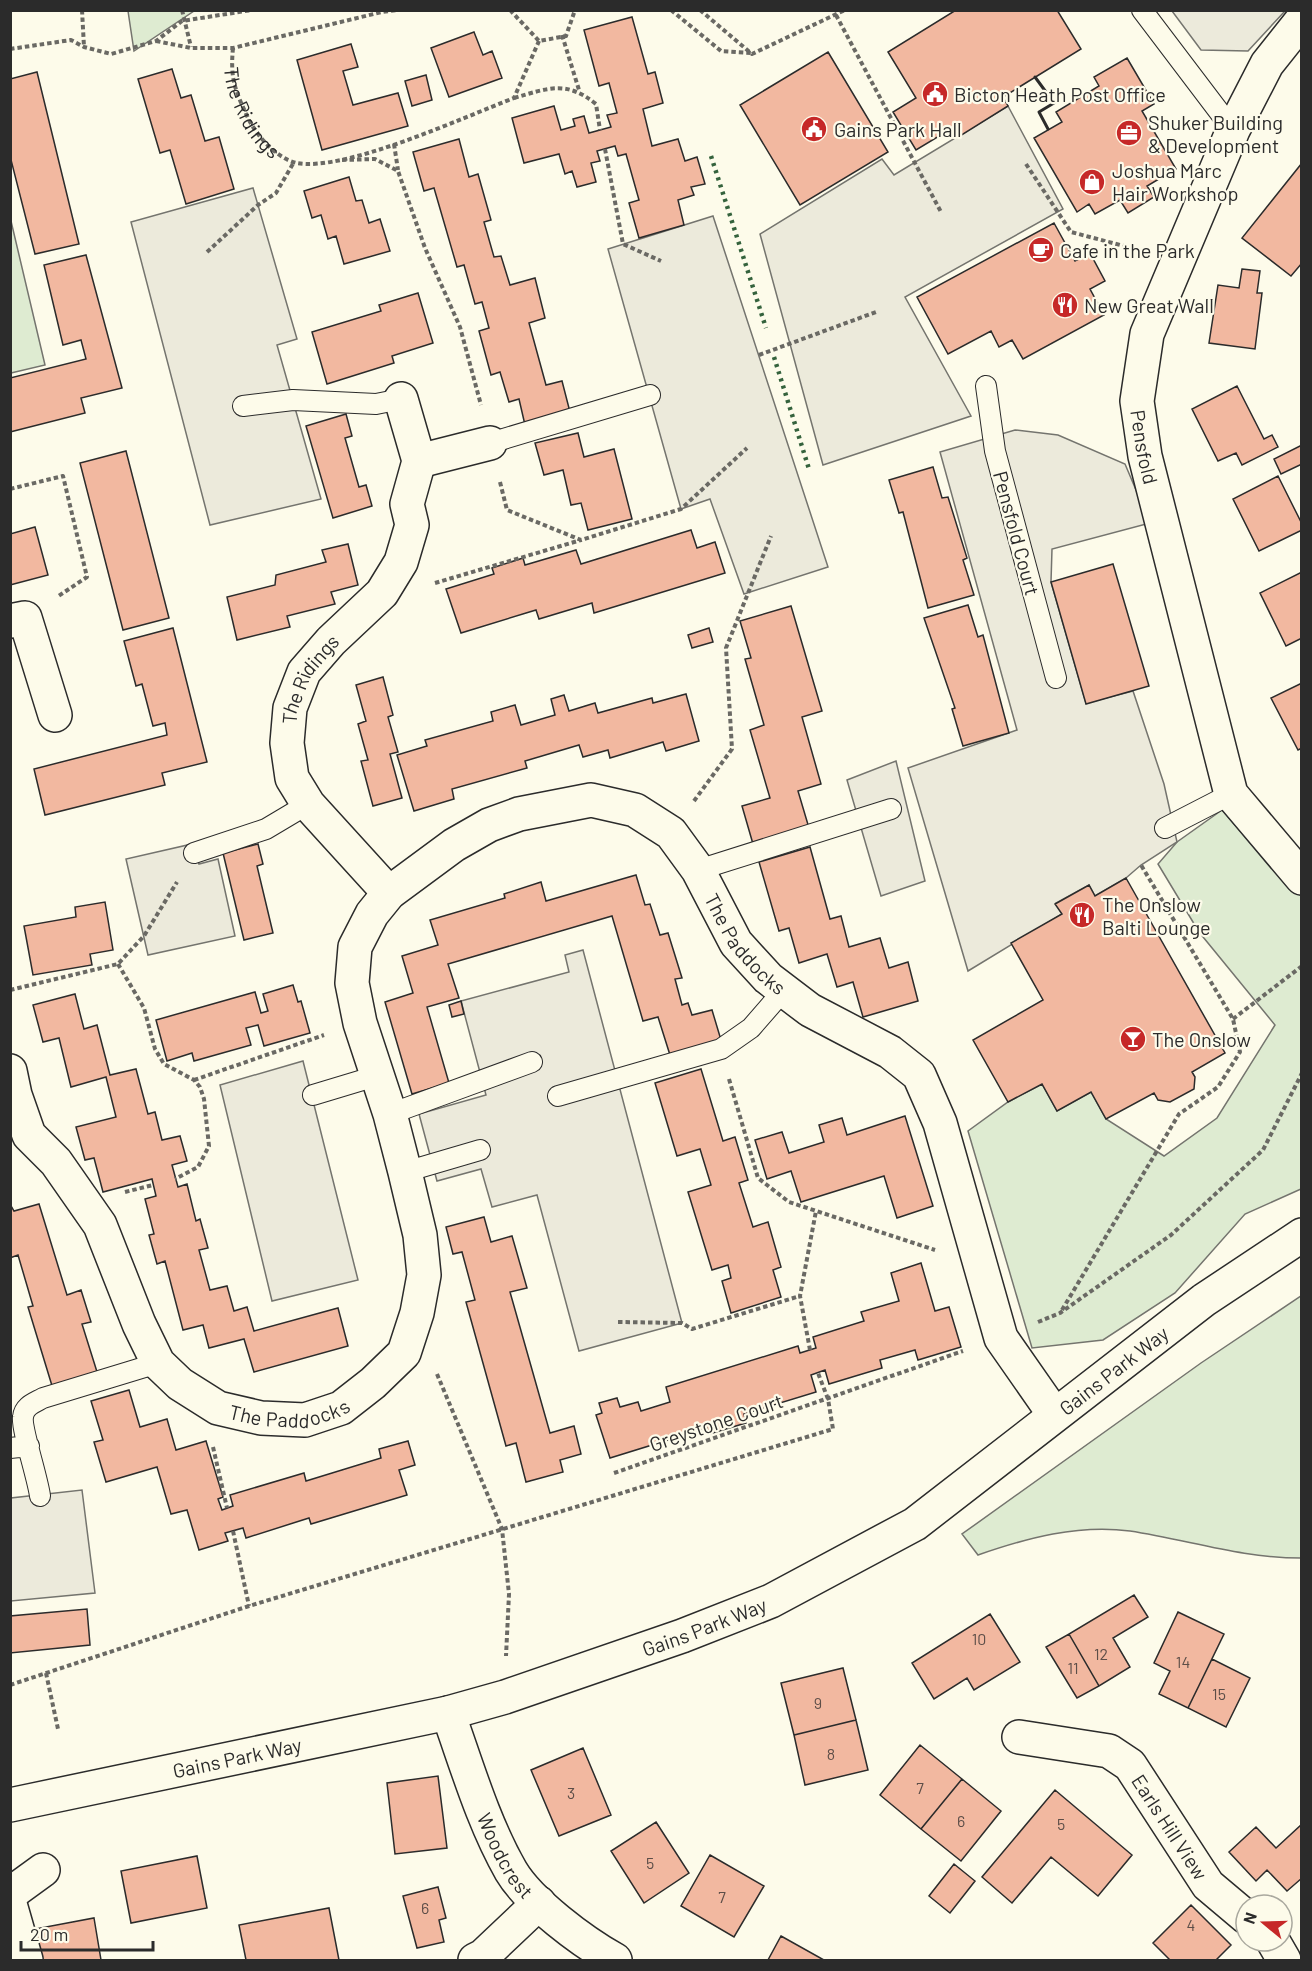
<svg xmlns="http://www.w3.org/2000/svg" width="1312" height="1971" font-family="Barlow,sans-serif">
<rect width="100%" height="100%" fill="#fdfbea"/>
<!-- green -->
<path fill="#deebd1" stroke="#74746e" stroke-width="1.5" d="M128 11V10L194 11 134 51Z
M11 221 45 365 11 373H10Z
M1222 810 1267 862 1301 895V1189L1245 1214 1175 1293 1103 1340 1032 1348 968 1131 1008 1102 1042 1084 1057 1111 1091 1092 1106 1119 1164 1156 1217 1118 1275 1025 1199 932 1158 864 1177 842Z
M1301 1296V1558C1241 1558 1189 1540 1130 1531 1078 1524 1027 1538 978 1555L962 1534 1201 1363Z"/>
<!-- parking -->
<path fill="#eceadb" stroke="#74746e" stroke-width="1.5" d="M1172 11H1285L1248 51 1201 50Z
M1008 106 1063 209 905 297 971 416 823 465 760 234 882 159 894 175Z
M253 188 297 339 277 345 321 499 210 525 131 222Z
M713 216 828 567 744 594 710 499 681 509 608 249Z
M1015 430 1058 435 1125 464 1150 523 1052 549 1051 582 1086 703 1133 691 1164 784 1177 842 1141 865 1126 878 1095 896 1089 885 1056 903 1062 914 968 971 908 768 1017 730 940 452Z
M896 761 925 881 881 896 847 780Z
M192 844 199 864 218 859 235 936 148 955 126 859Z
M583 950 682 1323 579 1351 537 1195 492 1207 481 1169 437 1181 419 1114 486 1095 461 1001 569 972 565 955Z
M303 1061 358 1280 272 1301 220 1085Z
M82 1490 95 1593 11 1601V1498Z"/>
<!-- building -->
<path fill="#f2b8a0" stroke="#2b2b2b" stroke-width="1.5" d="M956 10H1057L1081 49 1003 97 1008 106 960 136 954 127 916 150 893 112 916 98 888 52Z
M632 17 648 74 655 72 663 103 643 109 652 146 678 139 685 161 697 157 705 184 691 187 694 195 678 200 684 225 639 238 629 203 639 200 626 154 618 156 615 146 597 151 600 161 591 163 596 182 577 187 572 171 565 174 559 154 524 163 512 118 554 106 561 130 575 126 573 119 584 116 589 133 611 127 607 115 617 113 609 83 599 86 584 30Z
M474 32 483 55 492 51 502 78 449 97 431 48Z
M351 44 358 67 343 71 353 105 398 93 408 126 322 150 297 60Z
M828 52 888 152 800 205 740 105Z
M1127 58 1154 104 1142 111 1176 169 1147 186 1154 197 1128 213 1120 200 1095 214 1089 204 1077 212 1034 138 1062 122 1056 112 1099 86 1094 77Z
M172 69 181 98 191 95 205 141 219 137 234 189 186 204 170 150 160 153 138 79Z
M37 72 79 244 35 254 10 156V79Z
M426 75 432 100 412 106 405 81Z
M459 139 469 177 478 174 491 220 484 222 494 257 501 256 510 285 535 278 545 318 529 323 546 385 562 381 570 412 525 425 519 399 509 402 500 372 491 375 479 331 489 328 482 302 475 304 464 265 457 267 434 188 424 191 413 152Z
M1302 163V263L1291 276 1242 238Z
M349 177 356 201 362 200 369 223 380 219 390 251 344 264 336 236 328 239 321 215 312 218 304 191Z
M1054 223 1075 261 1090 253 1105 281 1090 289 1104 315 1023 359 1012 340 999 347 991 331 948 354 917 297Z
M86 255 122 388 81 398 85 413 10 432V378L86 359 81 340 63 345 44 265Z
M1242 269 1260 271 1257 293H1262L1255 349 1209 343 1218 285 1239 288Z
M418 293 433 343 392 356 394 363 327 384 312 332 381 311 379 305Z
M1237 386 1264 439 1272 435 1278 447 1242 465 1236 453 1218 461 1192 409Z
M346 414 352 436 345 438 359 487 366 485 372 506 333 518 306 426Z
M578 433 584 457 614 449 632 519 588 530 581 503 571 505 563 470 544 475 535 443Z
M1302 445V464L1281 474 1274 459Z
M126 451 169 618 123 630 80 463Z
M933 467 942 498 948 497 967 558 963 560 974 595 928 608 903 512 899 513 889 480Z
M1278 476 1302 524V530L1259 551 1233 499Z
M35 527 48 575 10 585V534Z
M691 530 697 548 715 542 725 573 594 613 592 603 539 619 536 610 461 633 446 589 494 574 492 568 523 558 525 565 576 550 581 564Z
M348 544 358 585 331 592 335 604 287 616 290 627 237 640 227 597 275 585 276 575 326 562 322 550Z
M1113 564 1149 686 1086 704 1051 582Z
M1302 572V638L1286 646 1260 593Z
M968 605 978 637 983 635 1009 733 963 746 952 709 955 708 924 618Z
M791 606 822 711 802 717 821 784 798 791 809 828 753 844 742 806 770 798 750 730 764 725 745 659 751 658 740 621Z
M173 628 207 762 162 773 165 785 45 815 34 769 167 735 165 723 153 726 142 684 136 686 124 641Z
M709 628 713 642 692 648 688 635Z
M383 677 393 715 388 717 398 752 390 754 402 798 373 806 361 761 368 760 358 724 366 721 356 685Z
M1302 683V748L1298 750 1271 698Z
M686 694 699 741 666 751 663 742 610 758 608 750 583 757 579 745 525 761 527 768 452 789 454 799 414 811 397 755 427 746 425 740 493 721 491 712 515 705 521 725 555 715 551 699 564 695 569 711 595 703 598 713 652 698 653 703Z
M258 844 263 864 257 866 273 933 244 940 223 853Z
M810 847 830 919 841 916 849 947 880 938 889 968 908 962 918 1001 863 1017 853 982 837 987 827 954 799 963 789 928 779 931 759 862Z
M636 875 645 905 650 904 660 935 668 933 682 978 675 979 682 1005 688 1003 692 1015 712 1010 721 1040 670 1055 658 1017 643 1021 612 916 448 964 459 998 427 1007 449 1083 412 1094 385 1002 413 993 402 956 438 945 430 920 505 898 504 894 541 882 546 901Z
M1126 878 1225 1053 1192 1072 1195 1077 1194 1089 1170 1102 1158 1100 1154 1093 1106 1119 1091 1092 1057 1111 1042 1084 1008 1102 973 1040 1043 1000 1011 943 1062 914 1055 904 1089 885 1095 896Z
M105 902 113 950 90 954 92 965 33 975 24 926 76 917 75 907Z
M293 985 298 1002 301 1001 310 1033 264 1046 258 1025 246 1028 251 1045 194 1061 192 1053 167 1061 156 1020 255 992 261 1013 268 1011 263 994Z
M75 994 84 1029 97 1025 110 1075 136 1069 148 1114 155 1112 162 1140 180 1136 187 1161 172 1165 178 1187 187 1184 196 1221 200 1219 208 1248 199 1250 210 1290 227 1286 234 1311 247 1307 254 1331 338 1308 348 1346 254 1372 244 1339 209 1348 203 1325 183 1330 165 1261 157 1264 149 1235 154 1234 145 1199 156 1196 152 1179 103 1192 94 1158 85 1160 76 1127 116 1117 106 1077 71 1087 59 1038 43 1042 33 1005Z
M461 1001 464 1014 452 1017 449 1005Z
M701 1069 723 1141 735 1137 748 1180 739 1183 753 1227 768 1222 781 1267 773 1270 781 1297 731 1313 722 1281 731 1278 728 1265 712 1270 688 1192 711 1185 700 1149 677 1156 655 1083Z
M905 1116 933 1206 897 1218 884 1176 801 1202 791 1171 767 1179 755 1140 782 1132 789 1153 824 1142 819 1125 842 1118 847 1135Z
M10 1204 14 1211 39 1204 67 1295 81 1290 91 1322 82 1324 98 1375 53 1389 28 1307 33 1306 18 1255 10 1258Z
M484 1217 491 1242 512 1236 527 1288 510 1292 550 1433 574 1426 581 1454 560 1460 563 1472 526 1482 516 1443 506 1446 466 1302 475 1300 462 1252 453 1254 446 1227Z
M921 1263 935 1311 949 1307 961 1347 918 1360 915 1350 880 1360 882 1368 829 1384 825 1370 811 1375 816 1392 744 1414 746 1423 709 1434 707 1428 610 1458 596 1415 602 1413 599 1403 617 1398 620 1407 638 1402 641 1411 670 1402 666 1387 798 1346 800 1353 816 1348 813 1337 864 1321 861 1312 899 1301 891 1273Z
M129 1390 140 1427 167 1419 176 1450 206 1441 223 1497 218 1499 222 1510 233 1506 230 1495 304 1473 306 1481 381 1458 379 1449 408 1441 415 1465 399 1470 407 1495 311 1524 309 1518 246 1538 243 1528 225 1533 228 1541 199 1550 187 1510 171 1514 157 1467 106 1482 94 1442 103 1440 91 1401Z
M1134 1595 1148 1617 1113 1638 1130 1667 1099 1686 1069 1634Z
M87 1609 90 1645 10 1653V1616Z
M1178 1612 1224 1634 1188 1708 1159 1694 1170 1671 1154 1663Z
M990 1614 1020 1662 974 1690 967 1678 934 1699 912 1663Z
M1069 1634 1099 1686 1077 1698 1046 1647Z
M1212 1659 1250 1678 1226 1727 1188 1708Z
M843 1668 856 1720 794 1735 781 1683Z
M856 1720 868 1770 805 1785 794 1735Z
M920 1745 962 1779 921 1829 880 1795Z
M583 1748 611 1815 559 1836 531 1770Z
M438 1776 447 1848 395 1854 387 1783Z
M962 1779 1001 1811 961 1861 921 1829Z
M1055 1790 1132 1855 1098 1896 1051 1857 1012 1903 982 1877Z
M656 1822 689 1873 644 1903 611 1851Z
M1301 1825 1302 1878 1287 1891 1267 1870 1256 1881 1229 1852 1256 1827 1276 1848Z
M710 1855 764 1886 734 1937 681 1906Z
M197 1856 207 1908 131 1923 121 1871Z
M954 1864 975 1881 950 1913 929 1896Z
M438 1887 446 1918 439 1920 444 1942 417 1948 403 1896Z
M1191 1905 1231 1945 1216 1960H1170L1153 1943Z
M329 1908 339 1960H246L239 1925Z
M94 1918 101 1960H41L35 1929Z
M781 1936 824 1960H768Z"/>
<g fill="none" stroke-linecap="round" stroke-linejoin="round">
<!-- lane casing -->
<g stroke="#2b2b2b" stroke-width="22">
<path id="lane" d="M1142 10 1233 130
M986 386 995 451 1056 678
M243 406 293 400 376 404 401 399
M490 443 650 395
M1165 828 1231 794
M194 853 266 829 308 804
M698 870 891 809
M313 1095 376 1076
M558 1096 721 1049 751 1028 784 990
M390 1114 532 1062
M405 1172 480 1150
M10 1448 29 1446
M40 1496C38 1479 21 1428 23 1417 24 1406 34 1403 43 1398L158 1363"/>
</g>
<!-- street casing -->
<g stroke="#2b2b2b" stroke-width="36">
<g id="street">
<path id="s2" d="M1302 20 1267 64 1233 130 1147 334 1137 401 1145 456 1231 794 1302 878"/>
<path d="M419 461 490 443"/>
<path d="M10 621 25 618 55 715"/>
<path id="s3" d="M389 893 308 804 292 778 287 743 290 708 304 672 331 641 382 593 401 562 412 525 407 504 419 461 401 399"/>
<path id="s4" d="M10 1071 15 1095 29 1135 56 1162 100 1225 139 1324 158 1363 180 1384 218 1408 261 1418 305 1420 341 1408 373 1383 404 1353 417 1313 424 1275 420 1235 405 1172 390 1114 360 1023 352 983 355 947 372 914 389 893 454 845 489 825 519 814 591 800 635 810 671 833 698 870 736 943 768 978 810 1010 890 1052 919 1075 940 1123 1001 1338 1054 1414"/>
<path id="s5" d="M448 1713C467 1766 483 1822 511 1871 530 1903 583 1942 615 1960"/>
<path id="s6" d="M1019 1737 1109 1751 1130 1765 1208 1885 1246 1917"/>
<path d="M10 1894 43 1870"/>
<path d="M10 1904 26 1960"/>
<path d="M1273 1941 1284 1960"/>
<path d="M475 1960 483 1956 539 1903"/>
</g>
</g>
<!-- secondary casing -->
<g stroke="#2b2b2b" stroke-width="36">
<g id="secondary">
<path id="s7" d="M10 1805 448 1713 505 1697 682 1636 771 1601 915 1524 1204 1300 1302 1235"/>
</g>
</g>
<!-- path -->
<g stroke="#6a6964" stroke-width="4" stroke-dasharray="4.5 3" stroke-linecap="butt">
<path d="M82 10 84 47"/>
<path d="M182 10 191 47"/>
<path d="M510 10 539 41 566 36 575 10"/>
<path d="M671 10 721 51 752 53"/>
<path d="M700 10 752 54 845 10"/>
<path d="M836 15 941 212"/>
<path d="M562 35 579 90"/>
<path d="M156 41 191 48H233L382 12 398 10"/>
<path id="s1" d="M233 48C230 79 235 90 248 118 256 135 277 159 297 163 345 172 464 117 514 98L539 41"/>
<path d="M10 49 71 40 84 47 111 54 156 41 182 21 252 10"/>
<path d="M514 98C549 88 566 80 596 104L600 130"/>
<path d="M394 144 398 170"/>
<path d="M605 149 623 244 661 261"/>
<path d="M342 160 375 159 398 171 425 248 460 327 481 405"/>
<path d="M1026 164 1071 232 1139 250"/>
<path d="M207 252 258 205 276 193 294 162"/>
<path d="M759 355 876 312"/>
<path d="M500 482 507 510 581 540 681 509 747 448"/>
<path d="M10 489 63 476 87 577 57 597"/>
<path d="M435 583 581 540"/>
<path d="M694 801 732 749 726 648 771 536"/>
<path d="M118 964 144 1008 155 1049 164 1064 194 1080 200 1087 204 1099 209 1146 198 1167 175 1179"/>
<path d="M10 990 118 964 144 936 177 882"/>
<path d="M1233 1019 1302 966"/>
<path d="M729 1079 758 1178 789 1202 935 1250"/>
<path d="M194 1080 324 1035"/>
<path d="M125 1192 153 1185"/>
<path d="M1062 1310 1179 1114 1218 1087 1240 1052 1233 1019 1141 865"/>
<path d="M618 1322 682 1323 692 1329 800 1296"/>
<path d="M1038 1322 1060 1313 1171 1235 1263 1150 1302 1073"/>
<path d="M810 1350 800 1296 816 1211"/>
<path d="M437 1374 502 1529 509 1594 506 1656"/>
<path d="M213 1447 227 1508"/>
<path d="M614 1473 963 1351"/>
<path d="M233 1531 249 1606"/>
<path d="M46 1673 58 1729"/>
<path d="M10 1685 249 1606 833 1429 828 1399 818 1373"/>
</g>
<!-- lane -->
<use href="#lane" stroke="#fdfbea" stroke-width="20"/>
<!-- street -->
<use href="#street" stroke="#fdfbea" stroke-width="33"/>
<!-- secondary -->
<use href="#secondary" stroke="#fdfbea" stroke-width="33"/>
<!-- hedge -->
<path stroke="#34623c" stroke-width="4.5" stroke-dasharray="3 4.5" stroke-linecap="butt" d="M194 10V11
M711 156 766 328
M774 357 809 469"/>
<!-- wall -->
<path stroke="#2b2b2b" stroke-width="3" d="M1035 77 1054 103 1039 112 1048 129"/>
</g>
<!-- icons -->
<defs>
<g id="civic-disc" transform="scale(1.35)"><circle r="9.5" fill="#c62828" stroke="#fdfbea"/><path d="M-.6-6.5H3V-4.5H.6V-3L4-1V1h2V6H-6V1h2V-1L-.6-3ZM-1.2 2.5V6h2.4V2.5Z" fill="#fff"/></g>
<g id="office-disc" transform="scale(1.35)"><circle r="9.5" fill="#c62828" stroke="#fdfbea"/><path d="M-6-3h4V-5.5h4V-3h4V5H-6ZM-1-4.5V-3h2v-1.5ZM-6 0V1H6V0Z" fill="#fff"/></g>
<g id="shop-disc" transform="scale(1.35)"><circle r="9.5" fill="#c62828" stroke="#fdfbea"/><path d="M-5-2.5h2.3a2.7 3.5 0 0 1 5.4 0H5L5.5 6h-11ZM-1.5-2.5h3a1.5 2.3 0 0 0-3 0Z" fill="#fff"/></g>
<g id="cafe-disc" transform="scale(1.35)"><circle r="9.5" fill="#c62828" stroke="#fdfbea"/><path d="M-5.5-4.5H6V0H3Q3 3.5 0 3.5H-2.5Q-5.5 3.5-5.5 0ZM3-3.2v2h1.7v-2ZM-6 4.5H4V6H-6Z" fill="#fff"/></g>
<g id="restaurant-disc" transform="scale(1.35)"><circle r="9.5" fill="#c62828" stroke="#fdfbea"/><path d="M-5-6h1v4h1v-4h1v4h1v-4h1v5L-1.5 .5V6h-2V.5L-5-1ZM5-6V6H3V1.5H1.5Q1.5-4 5-6Z" fill="#fff"/></g>
<g id="bar-disc" transform="scale(1.35)"><circle r="9.5" fill="#c62828" stroke="#fdfbea"/><path d="M-6-5H6L.8 .8V4.5H3.5V6h-7V4.5H-.8V.8Z" fill="#fff"/></g>
</defs>
<g fill-rule="evenodd">
<use href="#civic-disc" x="935" y="94"/>
<use href="#civic-disc" x="814" y="129"/>
<use href="#office-disc" x="1129" y="133"/>
<use href="#shop-disc" x="1092" y="182"/>
<use href="#cafe-disc" x="1041" y="250"/>
<use href="#restaurant-disc" x="1065" y="305"/>
<use href="#restaurant-disc" x="1082" y="915"/>
<use href="#bar-disc" x="1133" y="1039"/>
</g>
<g text-anchor="middle" dominant-baseline="central" stroke-width="4.5" stroke-linejoin="round" paint-order="stroke">
<!-- number labels -->
<g font-size="16" fill="#5d4e48">
<text x="979" y="1638">10</text>
<text x="1101" y="1653">12</text>
<text x="1183" y="1661">14</text>
<text x="1073" y="1667">11</text>
<text x="1219" y="1693">15</text>
<text x="818" y="1702">9</text>
<text x="831" y="1753">8</text>
<text x="920" y="1787">7</text>
<text x="571" y="1792">3</text>
<text x="961" y="1820">6</text>
<text x="1061" y="1823">5</text>
<text x="650" y="1862">5</text>
<text x="722" y="1896">7</text>
<text x="425" y="1907">6</text>
<text x="1191" y="1924">4</text>
</g>
<!-- poi labels -->
<g font-size="20" fill="#2b2b2b" stroke="#fdfbea" text-anchor="start">
<text x="954" y="94">Bicton Heath Post Office</text>
<text x="1148" y="122">Shuker Building<tspan x="1148" dy="23">&amp; Development</tspan></text>
<text x="834" y="129">Gains Park Hall</text>
<text x="1112" y="170">Joshua Marc<tspan x="1112" dy="23">Hair Workshop</tspan></text>
<text x="1060" y="250">Cafe in the Park</text>
<text x="1084" y="305">New Great Wall</text>
<text x="1102" y="904">The Onslow<tspan x="1102" dy="23">Balti Lounge</tspan></text>
<text x="1152" y="1039">The Onslow</text>
</g>
<!-- street labels -->
<g font-size="20" fill="#2b2b2b" stroke="#fdfbea">
<text stroke="none"><textPath href="#s1" startOffset="69">The Ridings</textPath></text>
<text stroke="none"><textPath href="#s2" startOffset="466">Pensfold</textPath></text>
<text transform="translate(1017 533) rotate(75)">Pensfold Court</text>
<text stroke="none"><textPath href="#s3" startOffset="256">The Ridings</textPath></text>
<text stroke="none"><textPath href="#s4" startOffset="1548">The Paddocks</textPath></text>
<text stroke="none"><textPath href="#s7" startOffset="1204">Gains Park Way</textPath></text>
<text stroke="none"><textPath href="#s4" startOffset="480">The Paddocks</textPath></text>
<text transform="translate(716 1422) rotate(-19)">Greystone Court</text>
<text stroke="none"><textPath href="#s7" startOffset="718">Gains Park Way</textPath></text>
<text stroke="none"><textPath href="#s7" startOffset="232">Gains Park Way</textPath></text>
<text stroke="none"><textPath href="#s6" startOffset="190">Earls Hill View</textPath></text>
<text stroke="none"><textPath href="#s5" startOffset="154">Woodcrest</textPath></text>
</g>
</g>
<!-- border -->
<rect width="1312" height="1971" fill="none" stroke="#2b2b2b" stroke-width="24"/>
<!-- north arrow -->
<g transform="translate(1264 1923) rotate(289)"><circle r="28" fill="#fdfbea" stroke="#a9a89e" stroke-width="1.5"/>
<path d="M0-4.5L10 22L0 15L-10 22Z" fill="#c62828"/>
<text y="-9" font-size="16" font-weight="bold" text-anchor="middle" fill="#2b2b2b">N</text>
</g>
<!-- scale -->
<path d="M21 1941v9h132v-9" fill="none" stroke="#2b2b2b" stroke-width="3"/>
<text x="30" y="1941" font-size="18" fill="#2b2b2b" stroke="#fdfbea" stroke-width="4.5" paint-order="stroke">20 m</text>
</svg>
